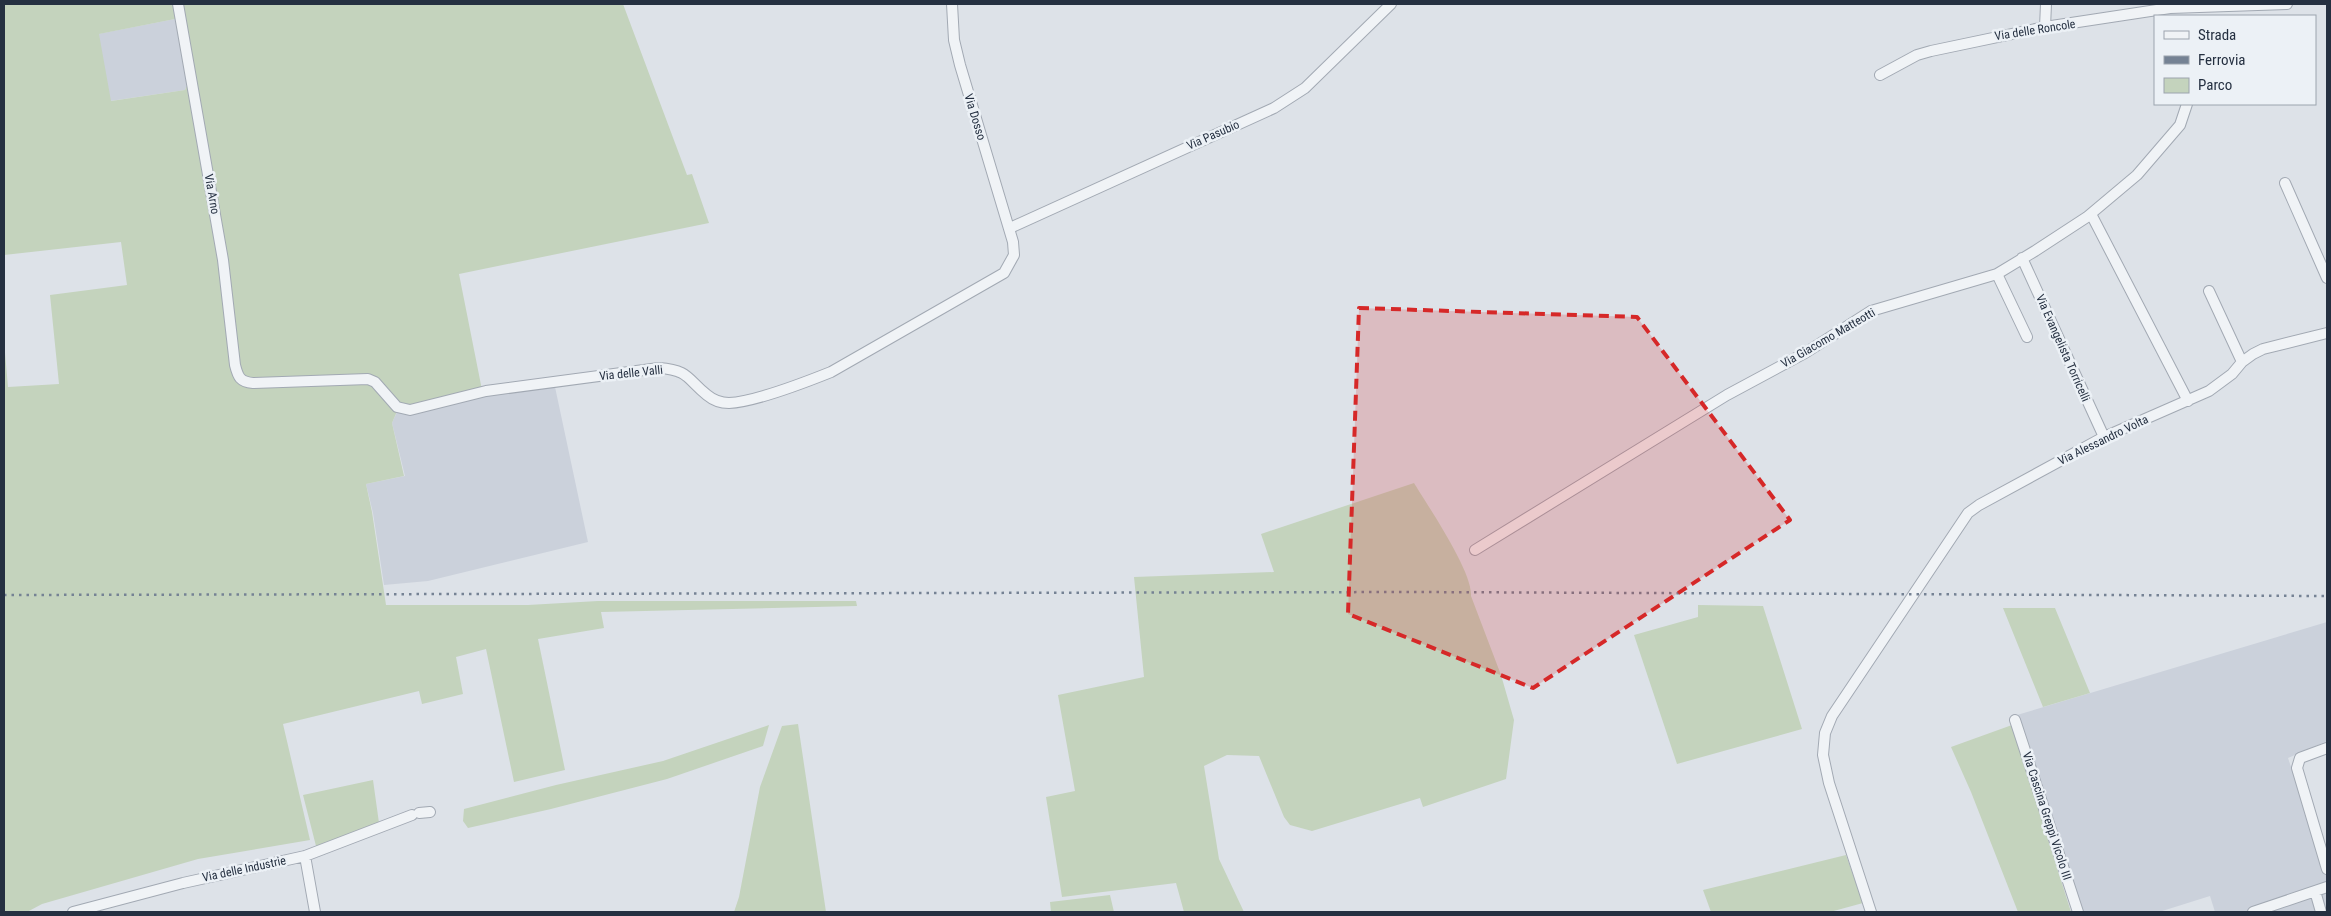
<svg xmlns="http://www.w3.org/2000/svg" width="2331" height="916" font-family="'Roboto Condensed',sans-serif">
<rect width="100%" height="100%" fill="#dde2e8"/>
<!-- built -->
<path fill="#cbd1db" d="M175 19 187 85 185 90 110 101 98 34Z
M555 387 588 542 428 581 384 585 373 513 366 484 405 476 392 423 397 412 411 414 486 396Z
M2327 622V741L2288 758 2327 875V912H2215L2210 896 2159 912H2082L2017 715Z"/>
<!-- green -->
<path fill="#c4d3bd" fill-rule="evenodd" d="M4 4H623L687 175 692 174 709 223 459 274 483 395 398 409 392 423 404 476 366 484 372 512 386 605H528L598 601H856L857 606 601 612 604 628 538 639 565 770 514 782 486 649 456 657 463 694 422 704 419 691 283 724 310 840 198 859 42 904 27 912H4V341L8 387 59 384 50 295 127 285 121 242 4 255ZM175 19 187 85 185 90 111 101 99 34Z
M1414 483C1428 506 1473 572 1471 596L1501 675 1514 720 1506 779 1423 807 1420 798 1312 831 1290 825 1284 817 1259 756 1227 755 1204 766 1219 859 1244 912H1184L1176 883 1062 897 1046 797 1075 791 1058 695 1144 677 1134 577 1274 572 1261 534Z
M1698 605 1763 606 1802 729 1677 764 1634 635 1698 617Z
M2003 608H2055L2090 693 2043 707Z
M798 724 826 912H734L739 897 760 787 782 726Z
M769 725 763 746 667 779 551 809 468 828 463 821 464 809 556 785 663 761Z
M2012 725 2071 912H2018L1971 792 1951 747Z
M373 780 379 823 316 846 303 795Z
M1846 855 1863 903 1830 912H1711L1703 890Z
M1110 895 1114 912H1051L1050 902Z"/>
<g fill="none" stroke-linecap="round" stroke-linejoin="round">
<!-- street casing -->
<g stroke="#a2a9b3" stroke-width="12">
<path id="street" d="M178 4 223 260 235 365C238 377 240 382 253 383L368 379 375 382 397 407 410 410 486 391 659 368C689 370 687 379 707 395 713 400 721 403 729 403 754 402 806 382 831 372L1004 273 1014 255 1013 242 960 65 954 40 952 4
M2045 27 2046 4
M1880 75 1917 55 1931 51 2045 27 2170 8 2287 4
M2285 183 2327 278
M2091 214 2188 401
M1010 228 1274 108 1305 88 1391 4
M2022 258 2104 437
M1997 274 2027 337
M2209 291 2242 362
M1475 550 1727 395 1805 353 1871 311 1997 274 2035 251 2087 217 2137 175 2180 125 2187 104
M2015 720 2078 912
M2327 748 2300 758 2297 768 2327 869
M419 813 430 812
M305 856 315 912
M2315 891 2321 912
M73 912 183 883 305 856 412 815
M1871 912 1829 783 1823 755 1825 733 1832 716 1968 513 1979 505 2104 437 2209 391 2232 374 2242 362 2253 354 2263 349 2327 333
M2253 912 2327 887"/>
</g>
<!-- street -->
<use href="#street" stroke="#f0f3f6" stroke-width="10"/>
<!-- rail -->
<path stroke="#758294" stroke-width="2.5" stroke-dasharray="2.5 5" stroke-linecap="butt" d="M4 595 1414 592 2327 596"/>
</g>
<!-- marked area -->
<path fill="#d62828" fill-opacity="0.2" stroke="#d62828" stroke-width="4" stroke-dasharray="10 6" stroke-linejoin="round" d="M1359 308 1637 317 1790 520 1533 688 1348 614Z"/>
<g text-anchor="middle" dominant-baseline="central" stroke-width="5" stroke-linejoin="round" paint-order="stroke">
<!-- street labels -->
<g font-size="12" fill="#253041" stroke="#ecf1f6">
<text transform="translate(2035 30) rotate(-9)">Via delle Roncole</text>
<text transform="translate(975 117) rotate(73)">Via Dosso</text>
<text transform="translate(1213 135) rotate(-24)">Via Pasubio</text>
<text transform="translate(212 194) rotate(80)">Via Arno</text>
<text transform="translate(1828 338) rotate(-30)">Via Giacomo Matteotti</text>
<text transform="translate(2063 348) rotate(66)">Via Evangelista Torricelli</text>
<text transform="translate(631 373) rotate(-6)">Via delle Valli</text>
<text transform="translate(2103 440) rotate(-26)">Via Alessandro Volta</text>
<text transform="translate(2047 816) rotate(72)">Via Cascina Greppi Vicolo III</text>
<text transform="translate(244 869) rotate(-12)">Via delle Industrie</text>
</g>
</g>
<!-- border -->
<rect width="2331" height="916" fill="none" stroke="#253041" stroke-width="10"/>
<!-- legend -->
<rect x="2154" y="15" width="162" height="90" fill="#ecf1f6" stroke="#9ca4ae"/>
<rect x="2164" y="31" width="25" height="8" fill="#f0f3f6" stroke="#9ca4ae"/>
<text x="2198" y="40" font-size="15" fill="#253041">Strada</text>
<rect x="2164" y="56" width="25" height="8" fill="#758294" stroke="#9ca4ae"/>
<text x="2198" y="65" font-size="15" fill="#253041">Ferrovia</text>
<rect x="2164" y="78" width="25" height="15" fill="#c4d3bd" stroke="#9ca4ae"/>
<text x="2198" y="90" font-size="15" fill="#253041">Parco</text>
</svg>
